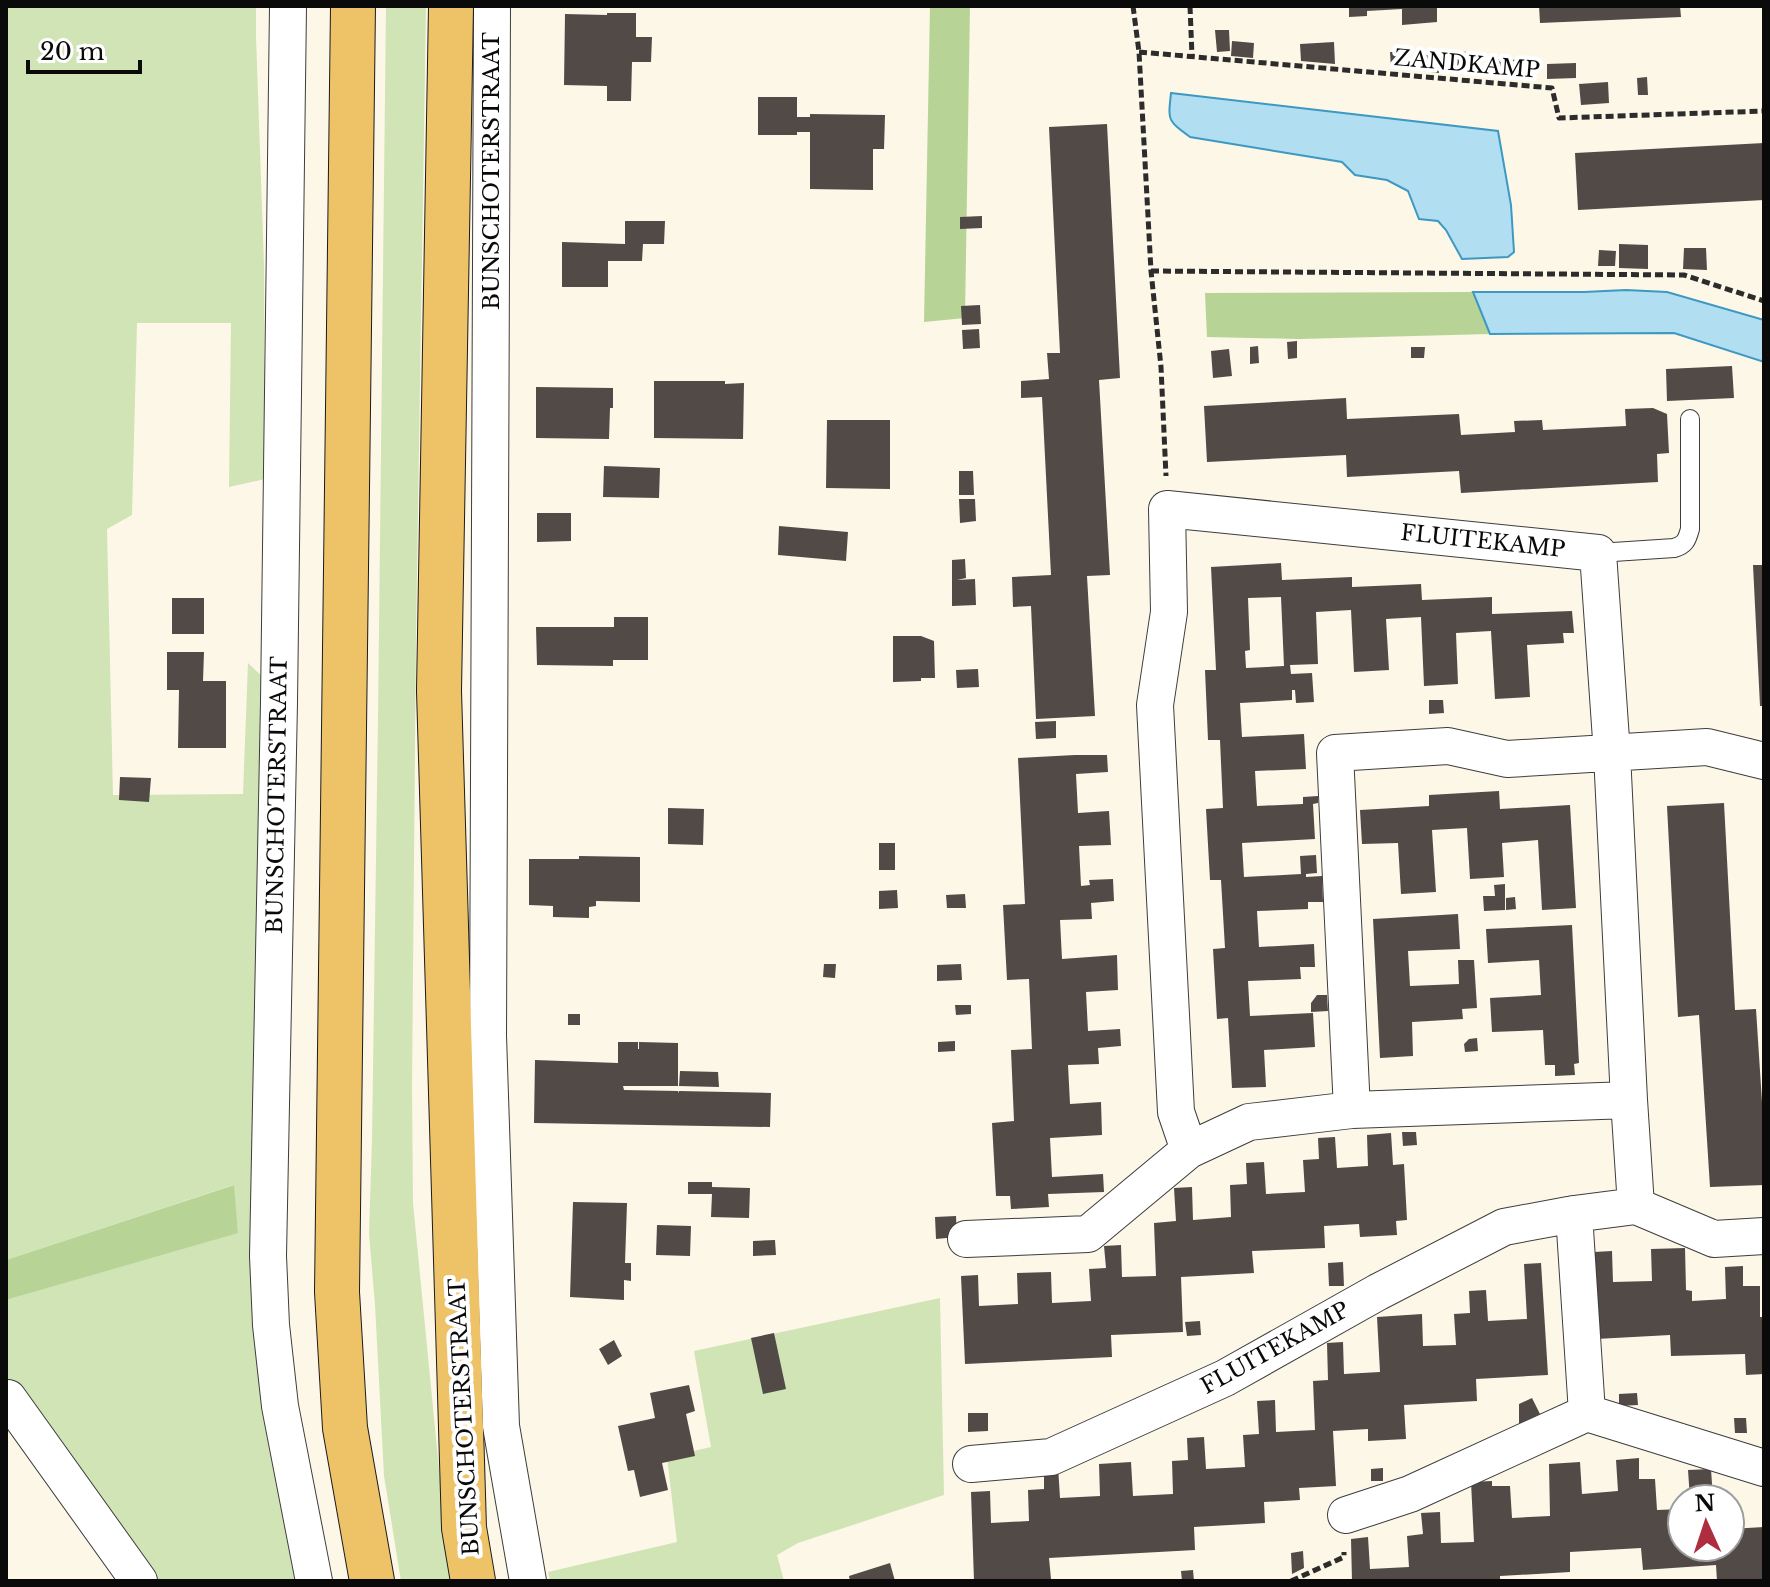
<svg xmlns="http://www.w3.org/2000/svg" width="1770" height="1587" font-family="'Libre Baskerville',serif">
<rect width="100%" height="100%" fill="#fdf7e8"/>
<!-- green -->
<path fill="#d1e4b5" d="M6 6H256V36L264 265 265 479 229 487 231 323H137L132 515 107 529 113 795 243 794 248 663 265 679 253 1230 299 1581H151L6 1381V1300L238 1232 233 1185 6 1260Z
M386 6H426L416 636 412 1087 413 1203 450 1581H401L384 1476 375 1305 369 1234 372 1140 378 717Z
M940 1298 944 1495 798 1543 777 1555 784 1581H550L548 1572 677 1542 667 1457 711 1447 694 1351Z"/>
<!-- forest -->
<path fill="#b7d496" d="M930 6H970L965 318 924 322Z
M1473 292 1490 334 1299 339 1207 337 1205 293Z
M234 1185 238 1233 6 1300V1260Z"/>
<!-- water -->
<path fill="#b1def1" stroke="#3d98c2" stroke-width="2" d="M1171 93 1498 131 1511 205 1514 252 1508 257 1462 259 1446 230 1438 221 1419 219 1408 191 1387 180 1355 175 1342 162 1190 137C1167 120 1168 121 1171 93Z
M1626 290 1667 292 1764 320V362L1674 333 1490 334 1473 292H1584Z"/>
<!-- building -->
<path fill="#514a47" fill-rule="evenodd" d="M1349 6H1437V22L1402 25V9L1367 11V16L1349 17Z
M1539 6H1680L1681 17 1540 23Z
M607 13H636V37H652L651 62H632L631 101H607V86L564 85 565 14 607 15Z
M1215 30H1229L1230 51 1217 52Z
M1232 41 1254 43 1253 58 1231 56Z
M1334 42 1335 64 1301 61 1300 44Z
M1440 51 1473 52 1474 73H1441Z
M1390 52H1403L1404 69 1391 68Z
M1438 54 1439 73 1422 71 1421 55Z
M1495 59 1520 60 1519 71 1495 70Z
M1576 63V78L1547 79V64Z
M1647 77 1648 95H1638L1637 78Z
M1608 82 1609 103 1581 105 1579 84Z
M758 97H797V117H810V114L885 115 884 149H873V190L810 189V132H797V135H758Z
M1107 124 1120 378 1099 380 1110 575 1087 576 1095 716 1036 719 1031 606 1013 607 1012 577 1051 575 1042 397 1021 398V381L1049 379 1047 353H1060L1049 127Z
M1764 143V200L1578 210 1575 153Z
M982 216V228L960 229V217Z
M625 221H665L664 244H643L642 261H608V287H562V242L625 244Z
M1619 244 1648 245V269L1619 268Z
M1684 248H1706L1707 270 1683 269Z
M1599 250 1616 251 1615 266H1598Z
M980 305 981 324 962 325 961 306Z
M979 329 980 348 963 349 962 330Z
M1297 341V358L1288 359 1287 342Z
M1258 346 1259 363 1250 364V347Z
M1411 347H1425L1424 358H1411Z
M1229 349 1232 376 1213 378 1211 351Z
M1732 366 1734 398 1667 401 1666 369Z
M654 381H725V384L744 383 743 439 654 438Z
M536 387 613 388V408H610L609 439 536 438Z
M1346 398 1347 419 1459 414 1461 435 1515 432 1514 421 1542 420 1543 430 1626 426 1625 409 1653 408 1667 414 1669 453 1657 454 1658 482 1461 493 1459 471 1347 477 1346 455 1207 462 1204 406Z
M827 420H890V489L826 488Z
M604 466 660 468 659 498 603 497Z
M959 471H973L974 495H959Z
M959 499H975L976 521 960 523Z
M537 513H571V541L537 542Z
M779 526 848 532 846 561 778 555Z
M965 559 966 578 957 580 975 579 976 605 952 606V560Z
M1281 563 1282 580 1352 577V587L1421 584 1422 600 1492 597V614L1572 611 1574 633H1563L1564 643 1527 645 1530 697 1495 699 1491 631 1456 633 1458 684 1424 686 1421 617 1386 619 1389 670 1354 672 1351 610 1316 612 1318 664 1290 665 1291 674 1312 673 1314 702 1296 703 1295 690H1292V700L1240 703 1242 737 1304 734 1306 769 1255 771 1257 806 1303 804V797L1318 796V803L1313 804 1315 839 1242 843 1244 877 1301 874 1300 856 1316 855 1317 873 1306 874V877L1322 876 1323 902H1308V909L1257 911 1259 947 1314 944 1315 967H1300L1301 979 1248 981 1250 1016 1313 1013 1315 1047 1264 1050 1266 1087 1232 1088 1228 1018 1217 1019 1213 949 1225 948 1221 880H1210L1206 809 1223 808 1220 740H1208L1205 670H1216L1211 567ZM1281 597 1284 666 1246 668 1245 651 1250 650 1248 598Z
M1753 565H1764V706H1760Z
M172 598H204V634H172Z
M614 617H648V660H613V666L537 665 536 627H614Z
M893 636H921L934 641 935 678H921V681L893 682Z
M167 652H204L203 681H226V748H178L179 690H167Z
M978 669 979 687 957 688 956 670Z
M1429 700H1443L1444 713 1429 714Z
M1056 721V738L1036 739 1035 722Z
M1075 755H1107L1108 772 1076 774 1078 813 1109 811 1111 845 1079 846 1081 886 1090 885 1089 880 1113 879 1114 901 1091 903 1092 919 1060 920 1062 959 1117 955 1118 990 1086 992 1088 1031 1120 1029 1121 1046 1098 1048 1099 1064 1068 1065 1070 1104 1101 1102 1102 1135 1050 1138 1052 1177 1103 1174 1104 1192 1048 1194 1049 1207 1011 1209 1010 1196H996L992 1123 1014 1121 1011 1050 1032 1049 1029 979 1007 980 1003 905 1025 904 1018 758Z
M120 777 151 778 149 802 119 800Z
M1499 791 1500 809 1570 805 1576 908 1542 910 1538 840 1502 843 1504 877 1470 879 1467 828 1432 830 1436 892 1401 894 1398 843 1362 844 1360 810 1429 806V795Z
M1724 803 1735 1010 1756 1009 1764 1133V1185L1710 1187 1699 1015 1678 1017 1667 806Z
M668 808 704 809 703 845 668 844Z
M879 843H895V870H879Z
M579 856 640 857V902L596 901V906L589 907V918L553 917V906L529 905V859H579Z
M1505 884V910L1484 911 1483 896H1495L1494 885Z
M897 890 898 908 879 909V891Z
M965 894 966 908H947L946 895Z
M1515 897 1516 909 1506 910V898Z
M1458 914 1460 949 1408 951 1410 986 1459 984 1458 960H1474L1477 1008 1462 1009 1463 1019 1412 1022 1413 1056 1380 1058 1373 919Z
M1572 925 1579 1063 1574 1064 1575 1075 1555 1076V1065H1545L1543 1030 1492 1032 1490 998 1541 995 1539 960 1488 963 1486 929Z
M824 964H836L835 978 823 977Z
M961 964 962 980 937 981V965Z
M1317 995H1327L1328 1011 1311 1012V1003Z
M955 1005H971V1014L956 1015Z
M568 1014H580V1025H568Z
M1477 1038 1478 1051 1465 1052 1464 1044 1469 1039Z
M955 1041V1051L938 1052V1042Z
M618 1042H638V1049H639V1042L678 1043V1086H623L624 1090 678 1091V1093L679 1091 771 1093 770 1127 534 1123 535 1060 618 1063Z
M680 1071 718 1072 719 1087 679 1086Z
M1402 1132H1416L1417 1145 1403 1146Z
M1391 1133 1393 1165 1404 1164 1407 1220 1396 1221 1397 1235 1360 1237 1359 1224 1324 1226 1325 1248 1252 1251 1254 1273 1181 1277 1183 1332 1111 1335 1112 1357 965 1364 961 1276 978 1275 979 1306 1018 1304 1017 1273 1051 1272 1052 1303 1091 1301 1089 1269 1106 1268 1104 1246 1121 1245 1122 1277 1156 1276 1154 1223 1176 1221 1174 1188 1192 1187 1193 1220 1231 1217 1230 1185 1247 1184 1246 1163 1264 1162 1266 1194 1305 1192 1303 1160 1319 1159 1318 1138 1335 1137 1337 1168 1368 1166 1367 1135Z
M688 1182H712V1187L750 1188 749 1218 711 1217 712 1194H688Z
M573 1202 627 1203 625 1263H631V1281L624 1280V1300L570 1297Z
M956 1216 957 1237 936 1239 935 1217Z
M657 1225 691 1226 690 1256 656 1255Z
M775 1240 776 1255 753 1256V1241Z
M1685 1248 1686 1290 1692 1291V1301L1726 1299 1725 1267 1743 1266V1286H1760V1317H1764V1374L1746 1375 1745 1354 1671 1356 1670 1335 1596 1339 1594 1252 1612 1251 1613 1282 1652 1281 1651 1249Z
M1343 1262 1344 1286H1329L1328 1263Z
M1541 1263 1548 1375 1476 1379 1477 1401 1404 1405 1406 1439 1368 1441V1429L1333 1431 1336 1486 1299 1488 1300 1500 1264 1502 1265 1523 1194 1527 1195 1550 1049 1558 1051 1579 974 1581 971 1492 990 1491 991 1523 1029 1521 1028 1490 1044 1489V1467L1058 1466 1060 1498 1100 1496 1099 1464 1131 1462 1133 1496 1173 1494 1172 1461 1188 1460 1187 1438 1204 1437 1206 1469 1245 1467 1243 1435 1259 1434 1257 1401 1275 1400 1276 1432 1315 1430 1313 1381 1328 1380 1327 1343 1343 1342 1344 1374 1380 1372 1377 1317 1422 1314 1423 1346 1456 1345 1454 1314 1470 1313 1469 1291 1486 1290 1488 1321 1527 1319 1524 1264Z
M1200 1321 1201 1335 1187 1336 1185 1322Z
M774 1333 786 1389 763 1394 751 1338Z
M614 1340 622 1356 608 1365 599 1349Z
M689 1385 695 1411 686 1414 695 1456 662 1463 668 1490 640 1497 634 1470 628 1471 618 1426 655 1418 650 1393Z
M1637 1393 1638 1405 1619 1406V1394Z
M1532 1398 1540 1414 1519 1424V1404Z
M968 1413H988V1431L968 1432Z
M1734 1418H1746L1747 1433H1735Z
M1639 1458V1479H1655L1657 1510 1682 1509V1547H1730V1529L1764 1527V1581H1717L1716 1565 1643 1570 1641 1548 1570 1552V1572L1500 1576V1581H1352L1351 1539 1368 1537 1370 1569 1409 1567 1407 1536 1423 1534 1421 1513 1440 1512 1441 1543 1474 1542 1471 1482 1492 1481V1486H1510L1512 1518 1550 1516 1549 1464 1580 1462 1582 1494 1618 1491 1616 1460Z
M1383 1468V1481H1371V1469Z
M1711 1469 1713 1499H1690L1688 1470Z
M1303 1551 1304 1568 1292 1574 1291 1553Z
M890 1563 895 1581H850L849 1576Z
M1193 1570 1194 1581H1182L1181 1571Z"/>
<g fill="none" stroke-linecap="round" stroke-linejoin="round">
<!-- service casing -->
<g stroke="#3d3d3d" stroke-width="20">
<path id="service" d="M1598 553 1674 548C1685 545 1687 540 1690 529V419"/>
</g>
<!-- minor casing -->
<g stroke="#3d3d3d" stroke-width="38">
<path id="minor" d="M288 6 279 702 268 1256 271 1325 280 1406 314 1581
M492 6 488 1036 501 1426 528 1581
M1167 509 1598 553 1612 754 1629 1100 1352 1110 1249 1122 1189 1150 1176 1112 1155 705 1169 612Z
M1629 1100 1636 1206
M1352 1110 1335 753 1448 746 1507 759 1707 747 1764 761
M1574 1214 1587 1413
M966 1239 1088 1234 1189 1150
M8 1398 139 1581
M971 1464 1051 1457 1225 1378 1378 1292 1504 1227 1574 1214 1636 1206 1714 1239 1764 1236
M1346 1515 1410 1494 1587 1413 1764 1468"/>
</g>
<!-- primary casing -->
<g stroke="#1b1b1b" stroke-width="46">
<path id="primary" d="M353 6 337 1292 345 1428 372 1581
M451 6 439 691 464 1528 473 1581"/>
</g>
<!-- path -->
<path stroke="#2c2c2c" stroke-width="5" stroke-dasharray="8 4" stroke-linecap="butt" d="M1133 6 1139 52 1151 271 1161 367 1166 476
M1190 6 1192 56
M1139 52 1552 88 1559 118 1764 111
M1151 271 1684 275 1764 301
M1291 1581 1344 1557V1552"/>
<!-- service -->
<use href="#service" stroke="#fff" stroke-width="18"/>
<!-- minor -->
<use href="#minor" stroke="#fff" stroke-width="36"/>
<!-- primary -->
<use href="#primary" stroke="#eec267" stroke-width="44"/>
</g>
<g text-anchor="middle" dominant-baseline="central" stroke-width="8" stroke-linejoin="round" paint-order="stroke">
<!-- street labels -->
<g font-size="22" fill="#0a0a0a" stroke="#fff">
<text transform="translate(1467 64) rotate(5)">ZANDKAMP</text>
<text transform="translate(491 171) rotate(-90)">BUNSCHOTERSTRAAT</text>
<text transform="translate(1483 541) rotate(6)">FLUITEKAMP</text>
<text transform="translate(277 795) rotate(-89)">BUNSCHOTERSTRAAT</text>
<text transform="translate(1275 1348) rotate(-29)">FLUITEKAMP</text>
<text transform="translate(464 1417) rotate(-93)">BUNSCHOTERSTRAAT</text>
</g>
</g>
<!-- border -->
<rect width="1770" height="1587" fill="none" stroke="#0a0a0a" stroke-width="16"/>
<!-- north arrow -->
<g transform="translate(1706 1523) rotate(357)"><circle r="38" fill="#ffffff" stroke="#9d9d9d" stroke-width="2"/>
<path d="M0-6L14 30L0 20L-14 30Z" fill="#ae2d3e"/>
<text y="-12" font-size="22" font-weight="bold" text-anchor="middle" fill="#0a0a0a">N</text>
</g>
<!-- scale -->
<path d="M28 60v12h112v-12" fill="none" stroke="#0a0a0a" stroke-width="4"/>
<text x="40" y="60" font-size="24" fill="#0a0a0a" stroke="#ffffff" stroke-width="6" paint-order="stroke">20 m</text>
</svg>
